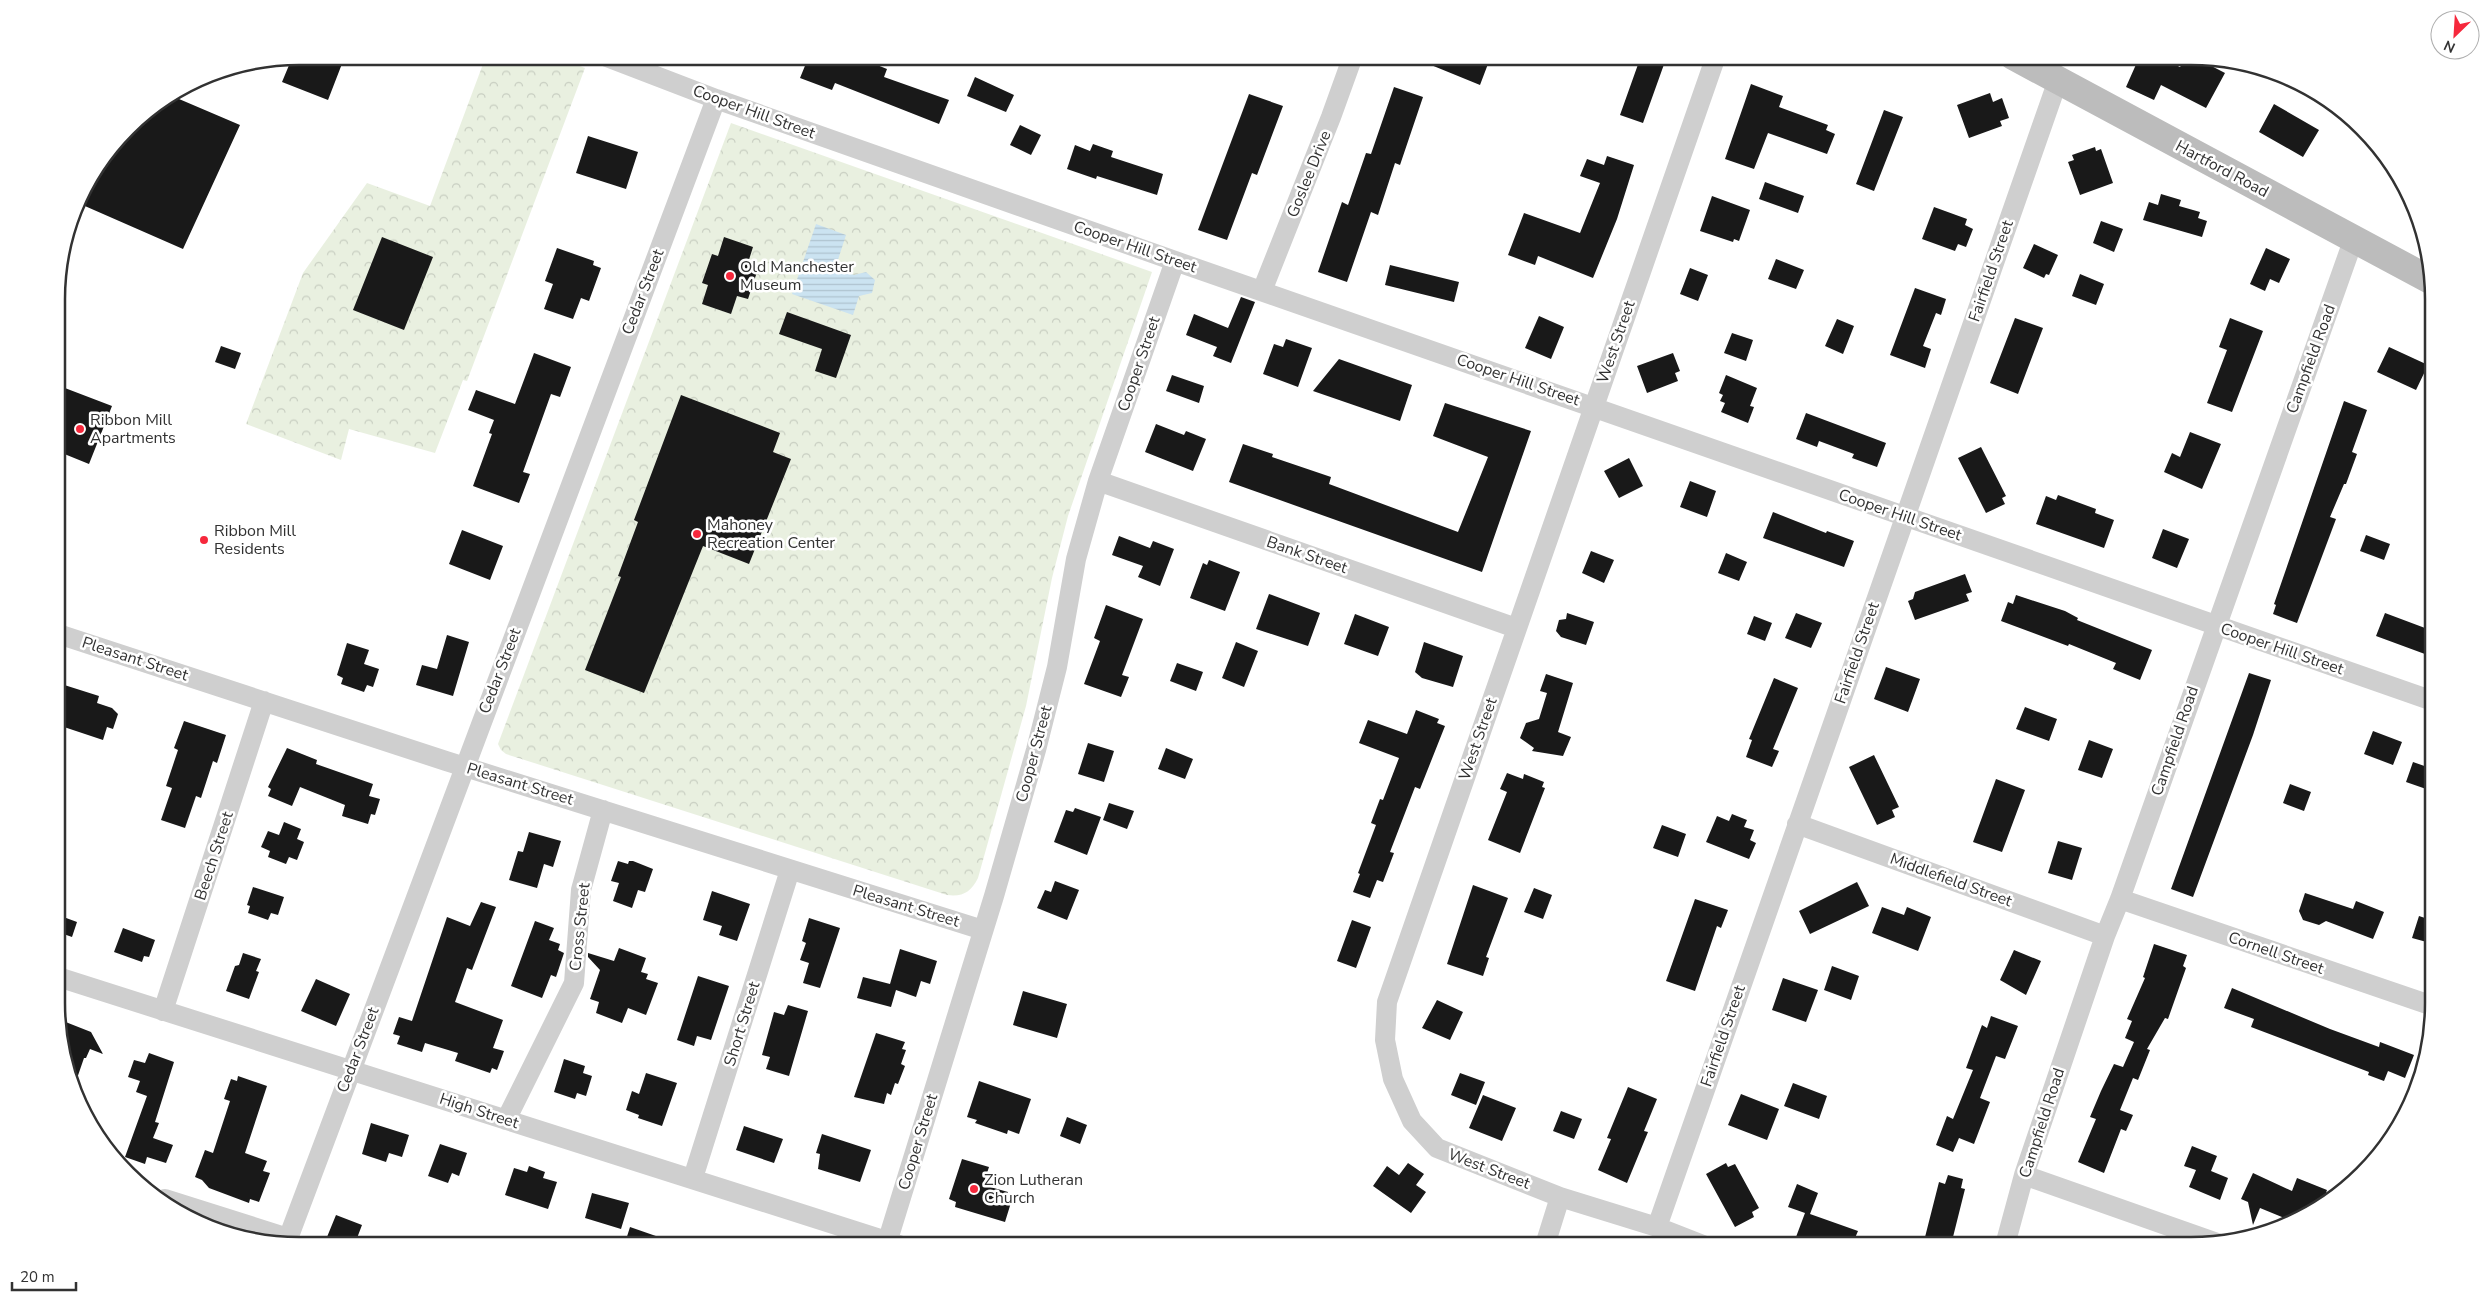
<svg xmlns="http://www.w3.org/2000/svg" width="2490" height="1302" font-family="'Nunito Sans',sans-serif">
<defs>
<pattern id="park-crowns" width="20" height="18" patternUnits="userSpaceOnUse" patternTransform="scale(1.25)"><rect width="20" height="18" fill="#e9f0e0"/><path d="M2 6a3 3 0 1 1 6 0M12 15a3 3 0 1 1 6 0" fill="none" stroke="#c8cec1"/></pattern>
<pattern id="water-rules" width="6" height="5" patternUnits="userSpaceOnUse" patternTransform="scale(1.25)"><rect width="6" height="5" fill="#cbe3f1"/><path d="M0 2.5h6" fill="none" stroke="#afc3cf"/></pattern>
</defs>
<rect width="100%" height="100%" fill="#fff"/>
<!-- park -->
<path fill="url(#park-crowns)" d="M486 56H553L585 68 467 381 463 380 435 453 349 429 341 460 246 424 303 273 367 183 430 206Z
M731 123 1152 272 1068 516 1052 578 1026 706 978 878C971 892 963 897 947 895L506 754 501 750 498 744Z"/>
<!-- water -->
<path fill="url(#water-rules)" d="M816 224 846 235 835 269 854 275 866 272 875 280 872 293 859 296 853 315 792 294Z"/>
<!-- building -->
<path fill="#191919" d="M299 56H345L328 100 282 82 292 58Z
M809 56H855L887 69 884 77 949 100 939 124 835 83 832 90 800 78Z
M1409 56H1491L1480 85Z
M1641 56H1667L1643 123 1620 115Z
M2147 56H2157L2180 67 2185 59 2191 62 2194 57 2225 73 2206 108 2161 85 2154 100 2126 87 2138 60 2144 63Z
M975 77 1014 95 1006 112 967 96Z
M1751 84 1783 96 1779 107 1828 125 1826 130 1835 134 1827 154 1768 133 1754 169 1725 159Z
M1394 87 1423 97 1400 165 1395 163 1378 215 1371 212 1347 282 1318 272 1342 202 1348 205 1366 153 1371 154Z
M1990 93 1993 102 2002 98 2009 118 2000 121 2002 126 1969 138 1957 105Z
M1249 94 1283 106 1257 175 1252 173 1227 240 1198 230Z
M172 96 240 125 183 249 78 203 81 192 139 117Z
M2274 104 2319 130 2303 157 2259 132Z
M1884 110 1903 117 1874 191 1856 184Z
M1020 125 1041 135 1031 155 1010 145Z
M588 136 638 152 626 189 576 173Z
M1093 144 1113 151 1111 157 1163 174 1157 195 1097 176 1096 179 1067 169 1075 145 1090 151Z
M2095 147 2096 151 2101 149 2113 183 2080 195 2068 162 2074 160 2072 155Z
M1607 156 1634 165 1617 219 1593 278 1538 256 1535 265 1508 255 1524 213 1580 233 1600 183 1580 176 1587 159 1604 165Z
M1765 182 1804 196 1798 213 1759 199Z
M2161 194 2181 200 2179 206 2200 212 2198 218 2207 221 2202 237 2143 220 2149 202 2158 205Z
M1712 196 1750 210 1739 241 1734 239 1733 242 1700 231Z
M1934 207 1967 219 1965 225 1973 229 1966 247 1958 244 1955 251 1922 239Z
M2101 221 2123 229 2114 252 2093 243Z
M382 237 433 257 404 330 353 310Z
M724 237 753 247 747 266 758 269 748 299 737 296 731 314 702 304 708 285 702 283 712 254 718 256Z
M2034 244 2058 255 2049 275 2046 274 2044 278 2023 268Z
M557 248 594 261 593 265 601 268 589 301 581 298 573 319 544 309 553 284 545 281Z
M2266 248 2290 259 2279 283 2270 279 2265 291 2250 284Z
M1776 259 1804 270 1796 289 1768 279Z
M1390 265 1459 282 1454 302 1385 285Z
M1690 268 1708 275 1698 301 1680 294Z
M2080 274 2104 284 2096 305 2072 296Z
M1915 288 1946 299 1941 315 1936 313 1923 346 1931 349 1925 368 1890 355Z
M1241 297 1255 302 1231 363 1213 356 1217 347 1186 335 1194 314 1228 328Z
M787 312 851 335 836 378 815 371 822 349 779 334Z
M1539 316 1564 327 1551 359 1525 348Z
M2015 318 2043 328 2018 394 1990 383Z
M2230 318 2263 331 2232 412 2207 403 2227 350 2219 347Z
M1837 319 1854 326 1843 354 1825 346Z
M1732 333 1753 340 1746 361 1724 353Z
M1286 339 1312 348 1298 387 1263 374 1274 344 1283 347Z
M221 346 241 353 235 369 215 362Z
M2389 347 2428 365 2416 390 2377 372Z
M534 353 571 367 560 397 551 394 523 472 530 474 519 503 473 486 492 434 489 433 494 420 468 410 476 390 515 404Z
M1673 353 1680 371 1675 373 1678 381 1647 393 1637 366Z
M1339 359 1412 385 1400 421 1313 391Z
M1172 375 1204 386 1199 403 1166 391Z
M1726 375 1757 388 1750 406 1754 407 1748 423 1721 412 1725 403 1720 401 1723 395 1719 393Z
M57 385 112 406 89 464 57 451Z
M681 395 780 433 773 452 791 459 749 564 703 546 644 693 585 670 621 577 618 576 638 522 634 520Z
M2344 401 2367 410 2352 452 2357 454 2346 484H2344L2330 517 2336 519 2297 623 2273 614 2276 605 2274 604Z
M1445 403 1531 431 1482 572 1229 482 1243 444 1273 454 1272 457 1331 477 1329 484 1458 532 1488 457 1433 436Z
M1806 413 1886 443 1877 467 1852 458 1854 454 1819 441 1817 447 1796 439Z
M1156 424 1184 435 1186 431 1206 439 1193 471 1145 452Z
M2190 432 2221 444 2202 489 2164 472 2172 453 2180 457Z
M1981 447 2006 496 2002 498 2005 504 1986 513 1958 458Z
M1629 458 1643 486 1619 498 1604 471Z
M1690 481 1716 491 1707 517 1680 507Z
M2058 495 2096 509 2095 513 2114 520 2104 548 2036 524 2046 496 2056 500Z
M1773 512 1826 533 1827 531 1854 541 1844 567 1763 538Z
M2163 529 2189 539 2177 568 2152 558Z
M462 530 503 546 490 580 449 564Z
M2366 535 2390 544 2384 560 2360 551Z
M1119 536 1150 548 1153 541 1174 549 1160 586 1138 577 1143 566 1112 555Z
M1591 551 1614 560 1604 583 1582 573Z
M1726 553 1747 562 1739 581 1718 573Z
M1209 560 1240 572 1225 611 1190 598 1203 563 1207 565Z
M1965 574 1972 592 1966 594 1969 601 1915 620 1908 601 1913 599 1915 592Z
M1269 594 1320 613 1308 646 1256 629Z
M2016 595 2065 611 2078 618 2077 620 2152 650 2140 680 2113 669 2116 663 2069 644 2068 646 2001 621 2008 602 2013 604Z
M1106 605 1143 619 1122 675 1129 677 1121 697 1084 684 1100 641 1094 638Z
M1567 613 1594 622 1586 645 1561 637 1556 631 1559 620 1566 619Z
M1796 613 1822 623 1811 648 1785 638Z
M2385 613 2433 631V657L2376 636Z
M1355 614 1389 627 1378 656 1344 644Z
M1754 616 1772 623 1765 641 1747 634Z
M447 635 469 642 453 696 416 685 422 665 437 669Z
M1236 642 1258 651 1244 687 1222 678Z
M1424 642 1463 656 1453 687 1422 678 1415 672Z
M347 643 369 650 364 664 379 669 373 687 367 685 364 692 341 684 343 678 337 675Z
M1177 663 1203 672 1196 691 1170 681Z
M1886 667 1920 679 1908 712 1874 699Z
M2249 673 2271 680 2253 735 2193 897 2171 889Z
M1546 674 1573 683 1558 732 1571 737 1563 756 1532 751 1534 748 1520 738 1526 723 1539 719 1547 693 1540 691Z
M1774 678 1798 688 1773 749 1779 751 1772 767 1746 757 1752 740 1749 739Z
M58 683 99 696 97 703 112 708 118 714 113 729 107 727 103 740 58 725Z
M2025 707 2057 719 2049 741 2016 729Z
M1416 710 1439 719 1437 723 1445 726 1420 789 1415 787 1390 852 1394 853 1383 882 1377 880 1370 898 1353 892 1360 874 1358 873 1376 825 1371 823 1380 799 1383 800 1399 758 1359 743 1368 720 1407 734Z
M184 721 226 735 217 763 213 761 201 798 196 796 185 828 161 820 172 788 166 786 178 750 174 748Z
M2373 731 2402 742 2393 765 2364 754Z
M2089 740 2113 749 2102 778 2078 770Z
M1088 743 1114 751 1104 782 1078 774Z
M287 748 317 760 316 764 373 784 369 796 380 799 375 815 371 814 368 824 342 816 345 805 300 787 292 806 268 796 271 789 268 787Z
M1166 748 1193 759 1185 779 1158 769Z
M1874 755 1899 807 1892 810 1895 817 1877 825 1849 767Z
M2413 762 2433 769 2429 790 2406 782Z
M1507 773 1523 779 1524 774 1544 782 1542 787 1545 788 1520 853 1488 840 1507 792 1500 789Z
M1996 779 2025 790 2002 852 1973 842Z
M2290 784 2311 792 2304 811 2283 803Z
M1109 803 1134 811 1127 829 1103 820Z
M1075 808 1101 817 1087 855 1054 842 1066 810 1073 812Z
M1732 814 1747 820 1744 827 1754 830 1750 840 1756 843 1749 859 1706 842 1717 816 1729 821Z
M284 822 301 829 297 839 304 842 297 860 289 857 286 864 268 857 270 851 261 847 268 831 279 835Z
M1662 825 1686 834 1678 857 1653 848Z
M529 832 561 841 553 867 544 864 537 888 509 880 518 851 523 852Z
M2058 841 2082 848 2072 880 2048 873Z
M618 861 628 864 629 861H633L653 869 645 892 638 890 632 908 613 901 619 883 611 881Z
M1055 881 1079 890 1067 920 1037 908 1045 890 1051 892Z
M1857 882 1869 906 1810 934 1799 911Z
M1473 885 1508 898 1486 957 1489 958 1483 976 1447 964Z
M253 887 284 897 278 915 271 913 268 920 248 913 250 906 247 905Z
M1534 888 1552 895 1543 919 1524 912Z
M712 891 750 904 737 941 719 935 722 926 703 920Z
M2305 893 2353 909 2356 901 2384 912 2373 939 2326 921 2319 925 2303 920 2299 911Z
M1695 899 1728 910 1721 928 1717 926 1695 991 1666 981Z
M481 902 496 907 472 970 467 968 455 1002 503 1020 493 1048 504 1051 497 1070 492 1068 490 1073 455 1061 458 1053 425 1043 422 1052 397 1044 400 1036 393 1034 399 1017 412 1021 447 917 470 926Z
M1882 907 1904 915 1907 907 1931 917 1918 951 1872 933Z
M58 915 77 922 72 937 58 932Z
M2419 916 2434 921V944L2412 938Z
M809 918 840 928 820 988 803 983 809 963 800 960 806 943 802 941Z
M1352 920 1371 927 1356 968 1337 961Z
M535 921 554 928 549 940 560 944 558 950 564 953 556 977 551 975 542 998 511 986Z
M123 928 155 940 149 957 144 956 142 962 114 952Z
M2154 944 2187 955 2183 966 2186 968 2168 1019 2165 1018 2147 1049 2150 1050 2138 1080 2133 1078 2120 1110 2133 1115 2126 1131 2121 1129 2104 1173 2078 1162 2096 1119 2090 1117 2101 1091 2114 1064 2123 1067 2134 1042 2125 1038 2132 1021 2127 1019 2145 978 2143 977Z
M619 948 646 958 641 972 648 974 646 979 658 983 646 1015 628 1008 622 1023 596 1013 599 1002 590 999 600 970 588 957V953L614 961Z
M900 949 937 961 930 984 921 981 916 997 896 990 891 1007 857 998 863 977 890 984Z
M2014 950 2041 961 2026 995 2000 980Z
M243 953 261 959 256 971 259 972 249 999 226 991 235 966 239 965Z
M1832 966 1859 976 1851 1000 1824 990Z
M698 976 729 986 711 1040 697 1036 694 1046 677 1040Z
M1783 978 1818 990 1806 1022 1772 1010Z
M316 979 350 994 336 1026 301 1011Z
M2232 988 2330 1029 2379 1047 2380 1042 2414 1055 2405 1078 2388 1071 2384 1081 2368 1075 2369 1072 2251 1027 2254 1019 2224 1008Z
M1023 991 1067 1004 1057 1038 1013 1025Z
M1437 1000 1463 1012 1450 1040 1422 1028Z
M788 1005 808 1011 789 1076 766 1069 770 1057 762 1055 774 1012 784 1015Z
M1991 1016 2018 1026 2005 1059 1996 1056 1980 1098 1990 1102 1974 1144 1959 1138 1953 1152 1936 1145 1947 1116 1953 1119 1973 1070 1966 1068 1982 1025 1987 1028Z
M58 1019 91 1032 103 1054 90 1049 86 1058H84L73 1090 58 1035Z
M876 1033 905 1042 902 1049 906 1050 901 1064 905 1066 898 1084 895 1083 891 1095 887 1093 884 1104 854 1097Z
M149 1053 174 1062 155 1122 159 1123 153 1138 173 1145 166 1163 147 1157 145 1164 125 1157 147 1096 136 1092 140 1081 128 1077 134 1060 145 1063Z
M564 1059 585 1066 583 1073 592 1076 586 1096 577 1093 575 1099 554 1092Z
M646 1073 677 1083 662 1126 638 1118 639 1115 626 1110 632 1091 639 1094Z
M1460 1073 1485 1082 1476 1105 1451 1095Z
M238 1076 267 1086 245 1153 267 1161 263 1171 270 1173 259 1202 250 1199 249 1203 209 1188 202 1180 195 1177 205 1150 213 1153 230 1101 224 1099 231 1079 237 1081Z
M979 1081 1031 1099 1019 1134 1008 1130 1007 1134 975 1123 977 1120 967 1117Z
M1793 1083 1827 1096 1819 1119 1784 1106Z
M1628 1087 1657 1099 1644 1131 1648 1132 1627 1183 1598 1170 1611 1139 1607 1138Z
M1741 1094 1779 1109 1767 1140 1728 1125Z
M1483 1095 1516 1108 1502 1141 1469 1128Z
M1561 1111 1582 1119 1574 1139 1553 1131Z
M1067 1117 1087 1125 1080 1144 1060 1136Z
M371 1123 409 1135 402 1157 389 1153 386 1162 362 1154Z
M744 1126 783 1139 774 1163 736 1150Z
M822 1134 871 1150 860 1182 818 1169 820 1154 816 1153Z
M440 1144 467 1153 459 1176 452 1173 448 1183 428 1176Z
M2192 1146 2217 1156 2211 1171 2228 1178 2220 1200 2189 1187 2196 1170 2184 1166Z
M962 1159 989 1167 983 1185 1008 1192 1007 1194 1013 1196 1005 1222 955 1207 956 1202 949 1199Z
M1408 1163 1424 1174 1416 1185 1426 1192 1411 1213 1373 1186 1387 1166 1399 1175Z
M1726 1163 1728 1167 1735 1164 1759 1208 1752 1212 1754 1217 1735 1227 1706 1174Z
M529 1166 545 1172 543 1178 557 1182 548 1209 505 1195 514 1168 527 1172Z
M2253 1173 2292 1191 2297 1178 2327 1190 2321 1207 2292 1221 2260 1208 2253 1225 2248 1202 2241 1199Z
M1948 1175 1963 1179 1961 1188 1965 1189 1951 1245H1923L1939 1182 1945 1184Z
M1797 1184 1818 1193 1810 1214 1858 1231 1852 1245H1793L1805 1213 1788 1207Z
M592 1193 629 1203 621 1229 585 1218Z
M336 1215 362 1225 354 1246H330L333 1239 327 1237Z
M630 1227 676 1243 675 1246H624Z"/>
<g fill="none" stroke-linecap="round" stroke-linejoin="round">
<!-- street -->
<path stroke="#cfcfcf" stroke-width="20" d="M604 56 716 99 1175 261 2433 701
M1262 291 1331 117 1353 56
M1098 481 1516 628
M58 634 446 761 983 930
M1797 824 2105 936
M2120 899 2433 1006
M58 977 899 1245
M163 1011 264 701
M506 1120 574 983 581 890 603 810
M2024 1175 2217 1243
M693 1178 790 870
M165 1199 288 1238
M1657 1227 2058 80
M286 1244 716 99
M1545 1245 1560 1197
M1703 1245 1657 1227 1560 1197 1437 1148 1412 1121 1393 1079 1385 1040 1387 1002 1716 56
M2005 1245 2024 1175 2105 936 2120 899 2354 238
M886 1246 994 896 1036 750 1057 667 1076 559 1098 481 1175 261"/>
<!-- secondary -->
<path stroke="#bcbcbc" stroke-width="28" d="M2013 56 2432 281"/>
</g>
<!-- markers -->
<g fill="#f6283c" stroke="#fff" stroke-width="2">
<circle cx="730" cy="276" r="5"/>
<circle cx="80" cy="429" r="5"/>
<circle cx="697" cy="534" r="5"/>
<circle cx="204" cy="540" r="5"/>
<circle cx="974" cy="1189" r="5"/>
</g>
<g text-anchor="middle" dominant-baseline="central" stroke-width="5" stroke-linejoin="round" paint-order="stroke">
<!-- street labels -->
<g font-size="16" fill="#323232" stroke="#fff">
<text transform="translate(754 112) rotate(20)">Cooper Hill Street</text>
<text transform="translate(2222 169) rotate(28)">Hartford Road</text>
<text transform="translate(1309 174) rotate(-68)">Goslee Drive</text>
<text transform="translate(1135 247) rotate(19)">Cooper Hill Street</text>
<text transform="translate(1991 271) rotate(-71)">Fairfield Street</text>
<text transform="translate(643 292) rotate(-69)">Cedar Street</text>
<text transform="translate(1616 342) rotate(-71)">West Street</text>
<text transform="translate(2311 359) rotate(-70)">Campfield Road</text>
<text transform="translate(1139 364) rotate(-71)">Cooper Street</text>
<text transform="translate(1518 380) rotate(19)">Cooper Hill Street</text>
<text transform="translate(1900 515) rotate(19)">Cooper Hill Street</text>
<text transform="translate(1307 555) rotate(19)">Bank Street</text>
<text transform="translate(2282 649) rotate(19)">Cooper Hill Street</text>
<text transform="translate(1857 653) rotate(-71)">Fairfield Street</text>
<text transform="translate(135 659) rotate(18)">Pleasant Street</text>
<text transform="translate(500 671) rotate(-69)">Cedar Street</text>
<text transform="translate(1478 739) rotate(-71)">West Street</text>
<text transform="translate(2175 741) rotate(-71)">Campfield Road</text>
<text transform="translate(1034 754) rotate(-75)">Cooper Street</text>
<text transform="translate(520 784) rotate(17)">Pleasant Street</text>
<text transform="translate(214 856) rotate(-72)">Beech Street</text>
<text transform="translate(1951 880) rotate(20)">Middlefield Street</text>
<text transform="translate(906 906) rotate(17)">Pleasant Street</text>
<text transform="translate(580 927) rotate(-84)">Cross Street</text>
<text transform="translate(2276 953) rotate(19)">Cornell Street</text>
<text transform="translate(742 1024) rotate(-73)">Short Street</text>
<text transform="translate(1723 1036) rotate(-71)">Fairfield Street</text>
<text transform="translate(358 1050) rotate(-69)">Cedar Street</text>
<text transform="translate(479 1111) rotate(18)">High Street</text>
<text transform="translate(2042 1123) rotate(-72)">Campfield Road</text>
<text transform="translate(918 1142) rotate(-73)">Cooper Street</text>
<text transform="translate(1489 1169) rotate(21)">West Street</text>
</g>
<!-- poi labels -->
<g font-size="16" fill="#323232" stroke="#fff" text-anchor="start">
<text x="740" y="267">Old Manchester<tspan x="740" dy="18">Museum</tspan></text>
<text x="90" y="420">Ribbon Mill<tspan x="90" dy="18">Apartments</tspan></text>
<text x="707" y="525">Mahoney<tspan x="707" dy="18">Recreation Center</tspan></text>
<text x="214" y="531">Ribbon Mill<tspan x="214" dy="18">Residents</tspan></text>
<text x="984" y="1180">Zion Lutheran<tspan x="984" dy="18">Church</tspan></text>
</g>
</g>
<!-- crop -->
<path d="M0 0H2490V1302H0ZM299 65H2191A234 234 0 0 1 2425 299V1003A234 234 0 0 1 2191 1237H299A234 234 0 0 1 65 1003V299A234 234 0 0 1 299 65Z" fill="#fff" fill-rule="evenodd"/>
<path fill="none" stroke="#323232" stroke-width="2.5" d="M299 65H2191A234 234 0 0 1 2425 299V1003A234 234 0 0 1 2191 1237H299A234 234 0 0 1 65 1003V299A234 234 0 0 1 299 65Z"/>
<!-- north arrow -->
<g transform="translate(2455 35) rotate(205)"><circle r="24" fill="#ffffff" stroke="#adadad"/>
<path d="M0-4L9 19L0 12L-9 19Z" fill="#f6283c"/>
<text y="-8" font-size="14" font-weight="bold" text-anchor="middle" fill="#323232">N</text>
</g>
<!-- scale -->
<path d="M12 1282v8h64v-8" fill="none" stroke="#323232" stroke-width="2.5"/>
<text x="20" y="1282" font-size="15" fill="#323232" stroke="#ffffff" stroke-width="4" paint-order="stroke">20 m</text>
</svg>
